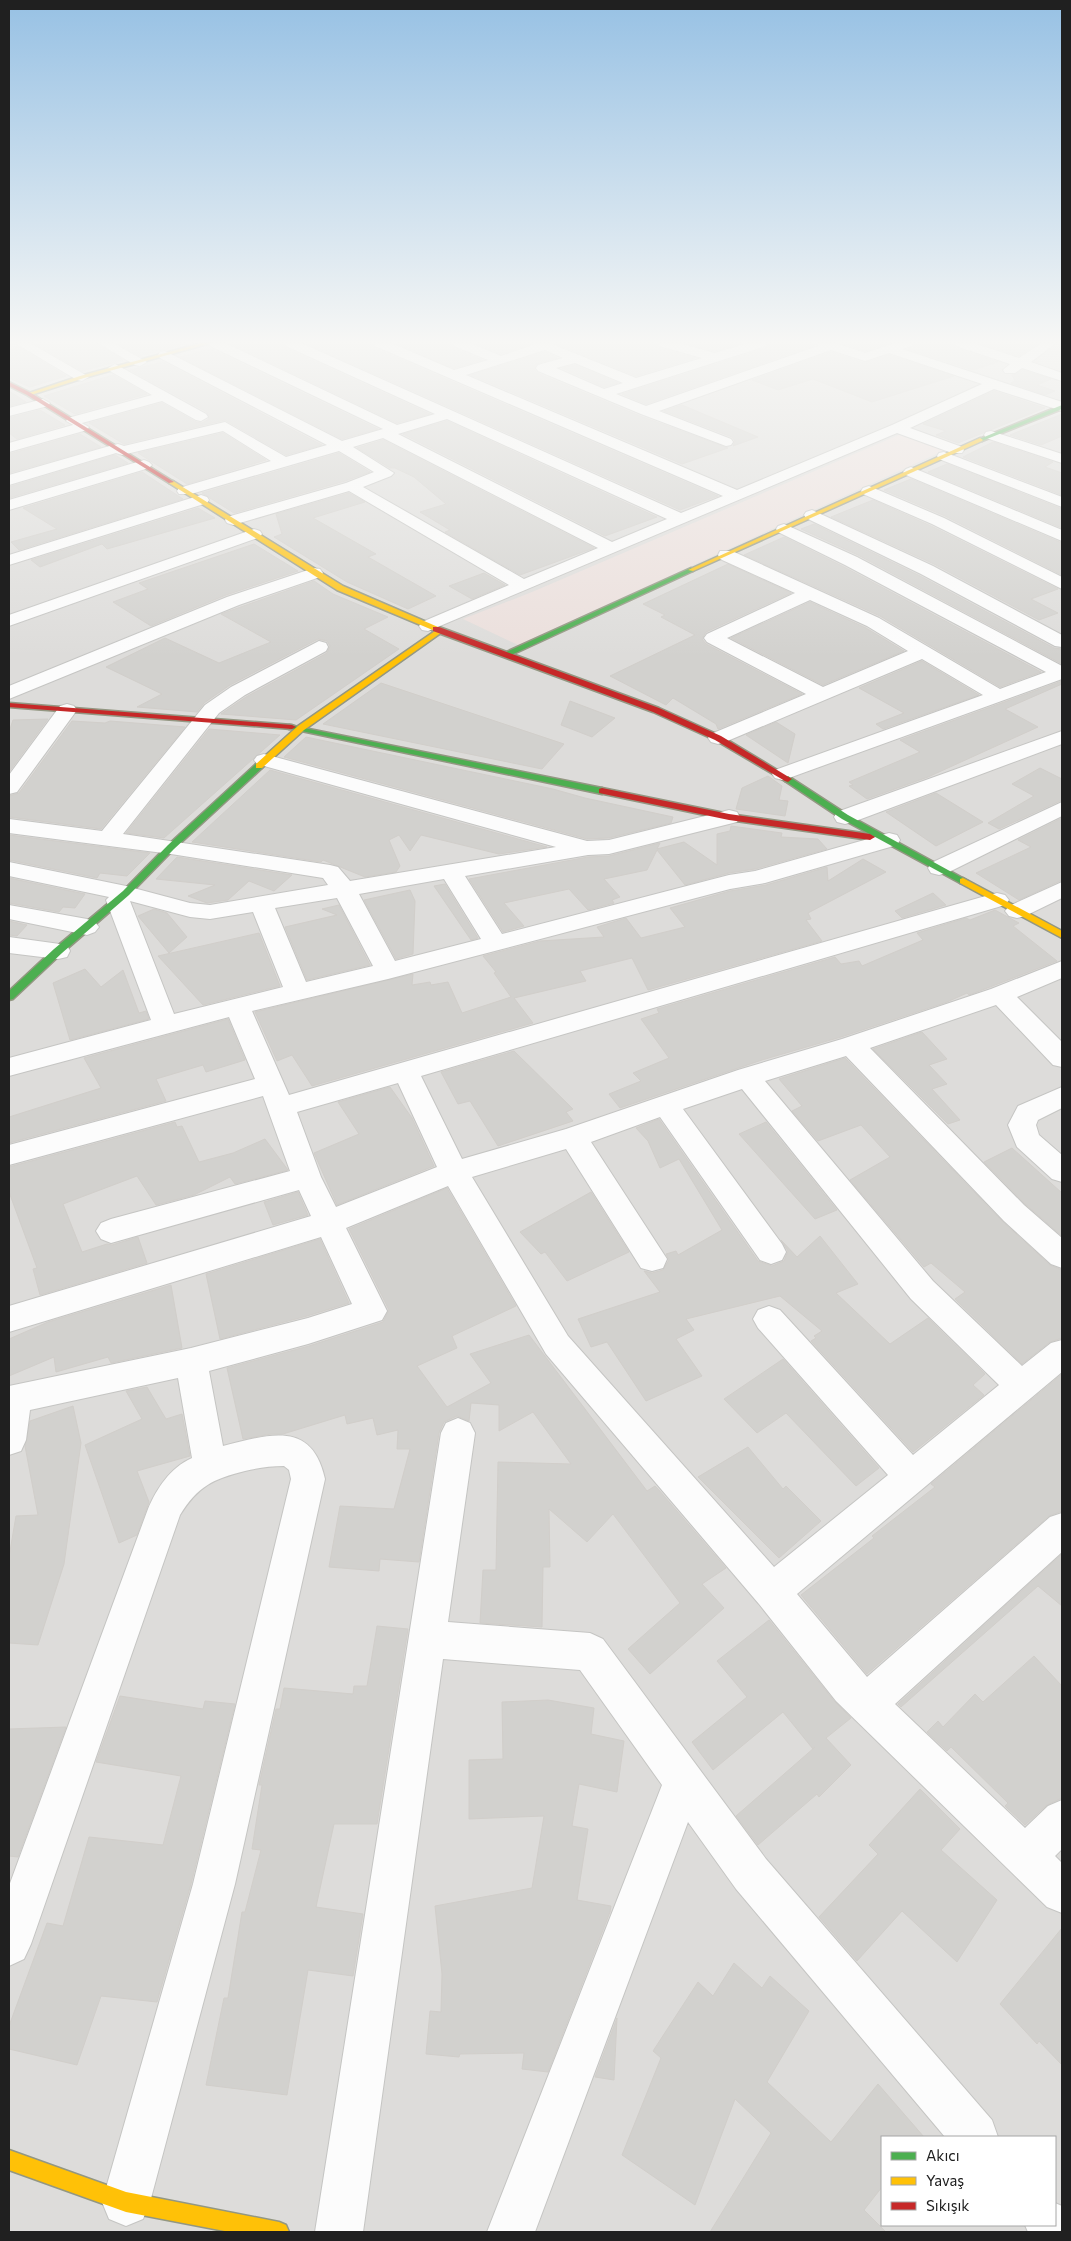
<svg xmlns="http://www.w3.org/2000/svg" width="1071" height="2241" font-family="Commissioner,sans-serif">
<rect width="100%" height="100%" fill="#eeede9"/>
<!-- residential -->
<path fill="#dddcda" fill-rule="evenodd" d="M9 343H1062V2232H9ZM882 2137H1055V2225H882Z"/>
<!-- commercial -->
<path fill="#ebdfdc" d="M899 435 945 450 518 645 463 619 532 592Z"/>
<!-- building -->
<path fill="#d2d1ce" stroke="#d1ceca" d="M38 343H96L123 360 82 371 35 344Z
M117 343H187L139 356Z
M229 343H283L285 348 430 414 397 423Z
M305 343H372L374 348 718 496 680 510Z
M395 343H451L453 348 482 360 454 368Z
M475 343H530V344L501 354Z
M554 343H656L658 348 695 358 636 376Z
M685 343H742L715 351Z
M769 343H814L815 345 646 404 622 394 767 348Z
M841 343H889L865 351Z
M915 343H953L955 348 998 362 973 370 908 349 913 348Z
M979 343H1039L1019 356Z
M19 347 66 376 30 387 9 378V350Z
M211 349 378 429 342 439 180 357Z
M545 352 557 358 536 364 534 369 537 373 640 416 728 448 682 464 471 375Z
M831 352 864 363 889 355 954 376 872 402 813 379 778 390 752 380Z
M163 362 322 445 286 455 225 420 124 444 89 423 162 403 196 422 202 423 209 419 207 412 130 370Z
M575 365 618 383 604 387 562 368Z
M1022 370 1051 379 1037 385 1055 391 1045 395 1011 383 1015 381 1012 375Z
M113 375 147 394 75 414 44 396Z
M9 391 26 402 9 406Z
M994 391 1045 408 958 443 936 435 946 431 923 424Z
M682 405 758 437 733 446 735 441 732 437 664 411Z
M40 410 65 425 17 439 9 433V418Z
M1062 414V436L1041 445 1010 435Z
M447 421 657 517 605 536 403 434Z
M223 433 266 460 187 484 138 453Z
M80 434 101 447 9 473V454Z
M383 440 594 548 520 575 445 532 450 530 420 512 446 504 414 477 395 468H390L357 448Z
M993 442 1053 462 1045 467 1062 473V495L963 457Z
M339 453 370 472 345 481 234 513 202 493Z
M115 455 128 463 9 498V487Z
M947 464 1062 509V528L928 472Z
M142 472 183 499 19 550 11 542 57 529 23 508Z
M911 479 1062 543V575L945 516 884 490Z
M349 493 365 502 313 518 376 554 368 557 436 596 408 609 347 582 274 537 282 534 276 514Z
M873 500 931 526 1058 589 1031 599 1058 613 1039 620 934 564 831 517Z
M198 508 215 518 107 549 102 544 40 567 31 560Z
M814 524 920 576 1054 648 1062 649V664L858 555 801 529Z
M784 537 844 567 1041 672 1000 687 880 616 744 555Z
M254 544 298 571 226 595 151 626 113 602 148 589 139 583Z
M728 564 791 593 706 632 702 639 706 644 802 694 718 729 716 724 673 698 666 705 610 676 695 635 661 617 665 615 643 604Z
M484 573 505 585 472 599 449 586Z
M314 581 333 594 388 617 364 629 399 649 296 720 221 714 246 697 327 653 330 646 327 641 318 639 230 685 204 703 197 712 137 707 162 694 106 667 165 638 219 663 271 642 221 614Z
M810 602 866 628 904 651 823 685 731 638Z
M922 661 979 695 883 729 876 724 904 713 859 688Z
M1062 681V684L1005 709 1038 727 928 777 867 799 849 786 853 785 849 782 920 752 900 740Z
M381 683 564 744 542 769 323 724Z
M570 701 615 718 592 737 561 725Z
M48 719 9 772V732L13 720Z
M72 721 105 723 110 721 185 727 101 829 9 817V796L19 793Z
M776 722 795 734 788 763 746 735Z
M209 729 280 735 164 838 126 833Z
M306 737 553 789 585 798 673 817 671 823 609 838 587 839 284 757Z
M1040 768 1062 779V800L999 829 988 823 1034 796 1012 784Z
M270 770 547 847 499 854 421 835 410 851 399 835 389 840 400 866 396 872 365 877 323 860 321 862 192 842Z
M768 776 782 786 779 800 788 801 785 816 736 809 742 788Z
M936 793 983 822 936 846 886 812Z
M1062 818V880L1019 900 976 873 1031 847 1018 840Z
M731 826 782 833 781 837 818 839 827 849 755 869 729 873 685 885 657 850 647 870 604 879 620 897 612 900 614 903 588 910 569 889 504 903 524 926 503 932 469 879 588 857 609 856 660 843 657 849 684 842 717 865V834L730 831Z
M9 835 150 853 127 876 100 873 97 878 9 860Z
M177 857 292 875 274 891 249 881 228 900 207 903 188 896 215 885 156 879Z
M863 859 886 872 808 913 811 919 806 920 822 941 648 990 632 958 580 971 586 981 514 998 533 1023 312 1086 292 1055 277 1061 255 1012 413 974 412 985 430 982 431 985 448 982 462 1013 511 997 494 973 496 972 483 956 540 941 604 937 597 927 626 918 641 938 685 927 670 908 730 891 766 885 827 867 828 881Z
M9 878 85 894 75 908 63 907 59 912 9 903Z
M445 884 478 938 471 940 434 886Z
M410 890 415 901 413 954 396 959 364 900Z
M933 893 946 905 902 918 895 911Z
M339 905 370 965 307 980 285 927 337 915 322 909Z
M154 909 167 913 187 937 169 953 138 916Z
M995 910 1019 923 1013 926 1057 961 990 987 969 995 967 993 947 1002 841 1037 762 1060 620 1108 609 1094 641 1081 633 1073 669 1058 641 1019 659 1013 657 1009 835 957 841 964 859 961 862 966 923 940 917 933 966 918 970 920Z
M9 921 27 925 17 936 9 935Z
M259 933 280 986 203 1005 158 956Z
M85 969 101 987 123 970 139 1013 146 1011 149 1019 70 1040 53 983Z
M228 1019 245 1060 206 1072 203 1065 156 1079 166 1101 9 1143V1117L101 1088 84 1058Z
M922 1032 947 1059 929 1065 947 1084 932 1089 960 1120 948 1124 873 1049Z
M514 1051 573 1109 566 1112 573 1121 498 1146 470 1101 458 1104 441 1072Z
M845 1058 1003 1222 1050 1265 1062 1270V1338L1050 1342 1022 1364 955 1299 965 1292 931 1263 924 1267 850 1180 890 1157 861 1125 818 1141 792 1111 802 1106 779 1079Z
M390 1087 412 1118 434 1166 337 1205 314 1153 359 1134 338 1102Z
M659 1119 758 1261 772 1266 784 1261 788 1251 781 1240 797 1257 820 1236 858 1284 836 1293 890 1344 928 1318 985 1374 973 1385 984 1395 913 1452 811 1341 816 1338 814 1336 822 1331 780 1296 686 1319 694 1330 676 1339 702 1376 646 1401 607 1342 591 1347 578 1319 660 1292 644 1271 652 1273 663 1270 669 1260 666 1254 676 1251 678 1255 722 1230 679 1159 660 1168 648 1141 636 1128Z
M175 1122 177 1127 182 1126 199 1162 233 1153 265 1139 288 1170 235 1184 230 1177 194 1195 156 1205 137 1176 63 1204 82 1252 107 1244 112 1245 138 1237 147 1263 40 1295 33 1269 37 1268 9 1192V1167Z
M766 1122 837 1210 815 1219 739 1134Z
M1012 1148 1062 1193V1236L1025 1204 984 1162Z
M447 1188 516 1306 452 1336 457 1348 417 1366 447 1407 491 1383 470 1354 529 1335 647 1491 655 1486 658 1489 726 1568 702 1584 724 1608 650 1674 628 1649 680 1603 613 1514 587 1542 549 1509 550 1567H543L542 1627 480 1623 483 1570H496L498 1462 571 1464 533 1412 499 1431V1405L471 1403 469 1421 457 1416 444 1422 439 1433 419 1562 380 1559 379 1571 329 1567 340 1506 394 1509 410 1449H397L398 1430 377 1435 373 1418 347 1424 345 1415 283 1434H271L243 1439 227 1368 309 1346 383 1322 389 1310 349 1229Z
M298 1192 308 1215 273 1225 264 1202Z
M591 1192 629 1252 567 1281 545 1252 541 1254 520 1232Z
M320 1239 349 1303 307 1316 220 1339 206 1274Z
M171 1285 182 1348 111 1363 108 1357 56 1372 54 1357 9 1376V1339L48 1322Z
M783 1359 879 1468 856 1486 786 1413 757 1433 724 1399Z
M1062 1374V1511L1049 1516 867 1674 801 1595 874 1538 872 1536 935 1487 931 1484Z
M147 1387 166 1419 182 1414 190 1456 137 1471 149 1502 137 1535 119 1543 85 1445 142 1419 126 1391Z
M73 1406 81 1443 64 1564 38 1645 9 1643V1557L16 1516 38 1515 25 1446 30 1421Z
M748 1447 783 1489 786 1486 821 1521 779 1558 698 1477Z
M1062 1554V1606L1038 1586 901 1707 898 1704Z
M769 1620 835 1702 851 1718 826 1738 851 1765 819 1797 817 1794 758 1845 736 1816 815 1747 813 1749 783 1712 713 1770 692 1742 747 1697 717 1661Z
M377 1626 408 1629 377 1824H334L316 1907 363 1914 353 1976 308 1970 287 2095 206 2085 224 1998H228L242 1912H245L261 1850 252 1849 262 1785H259L276 1709H280L284 1688 353 1694 354 1686H367Z
M1034 1656 1062 1686V1798L1047 1805 1025 1825 1005 1806 1008 1803 951 1747 947 1751 927 1732 938 1721 943 1727 975 1694 983 1702Z
M120 1696 203 1709 205 1701 235 1704 191 1884 157 2002 101 1996 77 2065 9 2049V2026L47 1923 63 1926 89 1837 163 1845 181 1776 96 1762Z
M548 1700 594 1708 591 1734 624 1741 617 1792 579 1784 572 1826 588 1829 577 1900 611 1906 610 1912 548 2072 522 2069 524 2053 460 2054 459 2057 426 2054 430 2011 441 2012 442 1974 435 1906 532 1888 544 1816 469 1819V1760L503 1759 502 1702Z
M66 1727 18 1857 9 1856V1729Z
M920 1789 960 1829 941 1850 997 1900 957 1962 902 1911 857 1961 819 1917 878 1854 869 1845Z
M1062 1928V2065L1039 2041 1037 2044 1000 2004Z
M734 1963 762 1988 770 1976 809 2011 767 2082 831 2142 878 2084 924 2137H882V2187L864 2210 886 2232H710L771 2133 735 2099 695 2205 622 2155 661 2058 653 2051 698 1982 713 1996Z
M617 2018 614 2080 595 2077Z"/>
<g fill="none" stroke-linecap="round" stroke-linejoin="round">
<!-- street casing -->
<g stroke="#c5c5c3" stroke-width="2">
<path id="street" d="M15 343H30L89 377 82 381 77 380Z
M98 343H113L147 362 140 366 135 365Z
M209 343H225L397 425 435 414 286 346 285 343H301L681 513 723 496 375 346 374 343H391L454 370 488 360 454 346 453 343H470L501 356 533 345 532 343H549L636 378 702 358 659 346 658 343H678L715 353 748 343H767L766 346 616 394 646 406 818 346 816 343H835L865 353 895 343H913L912 346 902 349 1062 402V411L994 389 910 428 962 447 964 450 962 453H952L897 433 428 631 422 630 419 626 422 622 509 585 349 491 233 525 227 523 225 520 227 517 346 483 374 472 339 451 191 494H179L177 491 179 488 271 461 223 431 122 455 116 453 9 485V475L113 445 118 444 124 446 225 422 286 457 327 445 160 358 158 355 160 352 165 351 342 441 383 429 210 346ZM545 350 563 358 538 365 536 368 538 371 641 414 726 446 731 445 733 442 731 439 659 411 831 350 865 361 889 353 982 384 892 425 737 490 466 375ZM575 363 623 383 604 389 556 368ZM447 419 667 519 612 542 398 434ZM383 438 598 548 524 579 363 487 391 476 394 473 353 447Z
M955 343H973L1019 358 1042 343H1056L1031 362 1062 373V381L1022 368 1015 373H1005L1003 370 1010 364 956 346Z
M115 364 206 414 208 417 201 421 196 420 162 401 82 423 89 427 87 430 9 452V443L73 425 66 421 68 418 152 395 110 371 108 368Z
M43 399 50 403 48 406 9 416V408Z
M991 431 1062 454V463L986 438 984 435 986 432Z
M944 452 1062 497V507L939 459 937 456 939 453Z
M144 460 149 462 152 465 149 468 9 510V500Z
M911 467 1062 530V541L906 475 903 472 906 469Z
M869 486 944 518 1062 577V589L932 524 863 494 861 491 863 488Z
M201 495 207 497 209 500 207 503 9 565V555Z
M812 510 933 566 1062 635V647L1055 646 921 574 806 518 804 515 806 512Z
M784 524 857 557 1062 666V679L789 778 782 780 775 778 772 774 775 770 983 695 922 659 725 742 718 744 711 742 708 738 711 734 806 694 707 642 704 638 707 634 795 593 720 559 718 555 720 551H732L879 618 1000 689 1046 672 845 565 778 532 776 529 778 526ZM810 600 867 626 908 651 823 687 727 638Z
M254 529 260 531 262 534 260 537 9 626V615Z
M314 568 320 569 323 573 320 577 239 605 9 699V686L227 597Z
M319 641 326 643 328 647 326 651 245 695 219 713 123 834 330 865 338 867 350 881 556 847 257 764 254 760 257 756 264 754 587 841 609 840 729 810 737 812 740 817 737 822 609 854 588 855 465 876 502 934 729 875 755 871 889 833 897 835 900 840 897 845 765 883 730 889 388 979 252 1011 289 1095 989 895 997 893 1005 895 1009 900 1005 905 421 1076 462 1159 566 1129 738 1070 842 1039 991 989 1062 961V978L1017 997 1062 1042V1067L1053 1065 996 1005 870 1048 1024 1205 1062 1238V1268L1051 1264 1004 1221 846 1056 765 1081 933 1281 1022 1366 1051 1343 1062 1340V1372L797 1594 867 1677 1050 1517 1062 1513V1552L895 1704 1025 1828 1048 1806 1062 1800V1849L1055 1856 1062 1863V1913L1047 1907 836 1701 759 1604 546 1354 448 1186 346 1228 387 1311 382 1320 308 1344 209 1371 223 1446C268 1435 312 1419 325 1479L235 1884 150 2202 143 2219 126 2226 109 2219 102 2202 193 1884 291 1479 289 1470 284 1466C270 1466 258 1468 245 1471 213 1479 198 1486 180 1515L31 1944 24 1959 9 1966V1886L148 1509C157 1488 170 1468 192 1458L178 1378 30 1410 26 1440 21 1451 9 1455V1386L191 1348 308 1318 352 1304 321 1237 9 1332V1306L311 1216 299 1190 111 1243 101 1239 96 1231 101 1223 111 1219 290 1171 263 1096 9 1165V1145L255 1079 229 1017 9 1076V1058L151 1020 106 900 109 897 9 876V862L126 886 190 903 210 905 328 885 323 878 171 854 9 833V819L102 831 205 705 231 687ZM444 879 481 939 395 961 359 894ZM337 898 373 966 306 982 275 908ZM130 901 190 917 210 919 253 912 283 987 174 1014ZM398 1083 437 1167 336 1207 321 1177 297 1112ZM742 1089 911 1299 999 1385 913 1455 780 1310 769 1306 758 1310 753 1319 758 1328 888 1475 774 1567 568 1336 472 1177 566 1149 641 1268 652 1271 663 1268 667 1259 591 1142 660 1117 760 1260 771 1264 782 1260 786 1252 782 1244 683 1109Z
M67 704 74 706 77 710 17 792 9 794V775L60 706Z
M1062 731V744L853 822 845 824 837 822 834 817 837 812Z
M1062 802V816L947 873 939 875 931 873 928 868 931 863Z
M1062 882V898L1025 916 1017 918 1009 916 1005 911 1009 906Z
M9 905 87 919 95 922 99 927 95 932 87 935 9 919Z
M9 937 67 945 70 951 67 957 58 959 9 953Z
M1062 1087V1108L1038 1120 1036 1125 1039 1135 1062 1155V1182L1052 1179 1017 1147 1008 1125 1018 1106Z
M458 1418 470 1423 475 1433 448 1622 590 1633 603 1639 766 1859 992 2120 998 2137H945L736 1889 688 1822 535 2232H487L662 1785 580 1670 443 1659 363 2232H315L441 1433 446 1423Z
M1055 2203 1062 2206V2232H1028L1025 2225H1055Z"/>
</g>
<!-- fast casing -->
<g stroke="#939782" stroke-width="3">
<path id="fast" d="M1062 405V409L982 441 977 440Z
M691 568 694 570 693 571 509 656 502 654Z
M289 725 602 788 606 791 602 794 292 729H289Z
M259 763 262 764V768L174 849 129 895 62 953 13 999 9 1000V991L54 949 123 891 168 845 256 764Z
M788 776 848 815 968 881 966 883H960L842 819 785 781 784 779Z"/>
</g>
<!-- slow casing -->
<g stroke="#939782" stroke-width="3">
<path id="slow" d="M202 343H211L84 378 31 395 26 394 80 376Z
M980 438 983 440 982 441 693 571 688 570Z
M169 481H173L343 586 445 630 304 730 262 768H256V764L298 726 435 631 337 590 169 483Z
M963 878 1062 931V938L960 883V879Z
M9 2150 126 2192 279 2222 286 2225 289 2232H230L126 2212 9 2170Z"/>
</g>
<!-- jam casing -->
<g stroke="#939782" stroke-width="3">
<path id="jam" d="M9 382 31 393 174 482 169 483 27 395 9 386Z
M433 627H439L659 708 721 736 792 779 788 782 785 781 715 740 653 712 433 631Z
M9 703 292 725 296 727 292 729 9 707Z
M602 788 729 814 870 834 875 837 870 840 729 820 599 793V789Z"/>
</g>
<!-- street -->
<use href="#street" fill="#fcfcfc" fill-rule="evenodd"/>
<!-- fast -->
<use href="#fast" fill="#4caf50" fill-rule="evenodd"/>
<!-- slow -->
<use href="#slow" fill="#ffc107" fill-rule="evenodd"/>
<!-- jam -->
<use href="#jam" fill="#c62828" fill-rule="evenodd"/>
</g>
<!-- sky -->
<linearGradient id="sky" x2="0" y2="1"><stop stop-color="#97c1e4"/><stop offset="0.52" stop-color="#f7f7f5"/><stop offset="1" stop-color="#f7f7f5" stop-opacity="0"/></linearGradient>
<rect width="1071" height="657" fill="url(#sky)"/>
<!-- border -->
<rect width="1071" height="2241" fill="none" stroke="#202020" stroke-width="20"/>
<!-- legend -->
<rect x="881" y="2136" width="175" height="90" fill="#ffffff" stroke="#a6a6a6"/>
<rect x="891" y="2152" width="25" height="8" fill="#4caf50" stroke="#a6a6a6"/>
<text x="926" y="2161" font-size="15" fill="#202020">Akıcı</text>
<rect x="891" y="2177" width="25" height="8" fill="#ffc107" stroke="#a6a6a6"/>
<text x="926" y="2186" font-size="15" fill="#202020">Yavaş</text>
<rect x="891" y="2202" width="25" height="8" fill="#c62828" stroke="#a6a6a6"/>
<text x="926" y="2211" font-size="15" fill="#202020">Sıkışık</text>
</svg>
